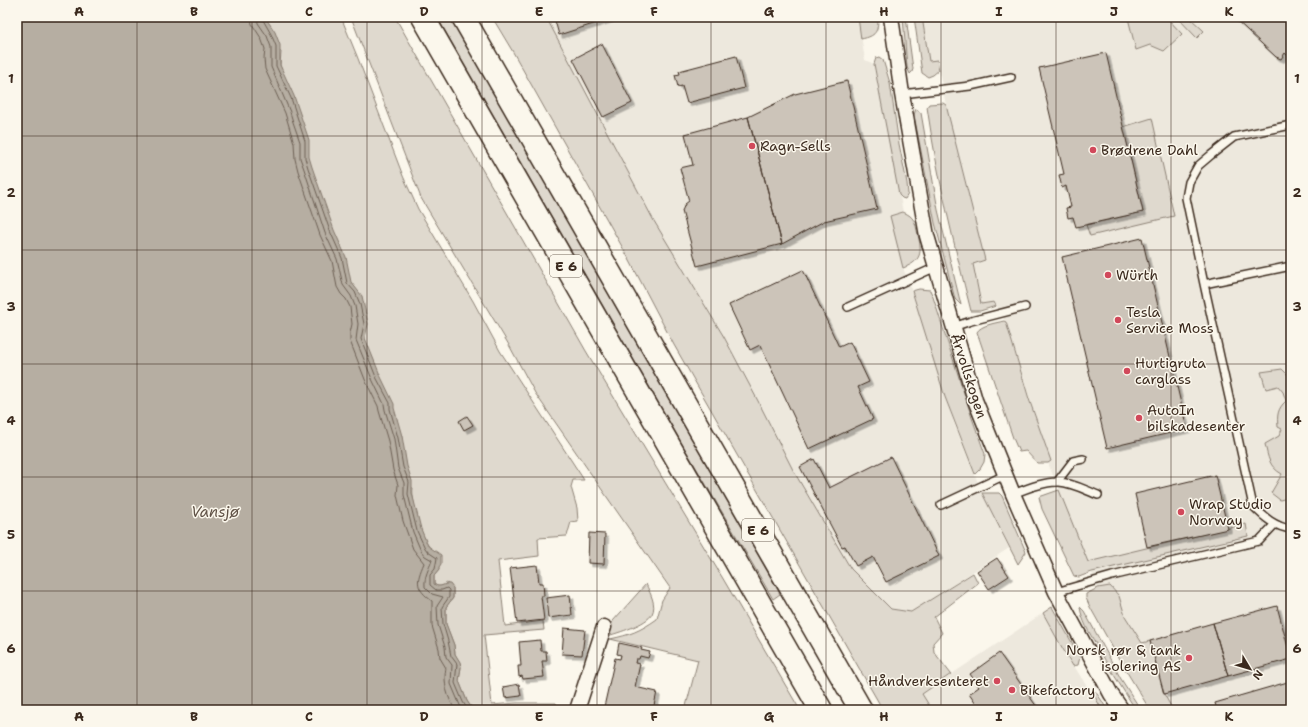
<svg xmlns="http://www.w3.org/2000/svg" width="1308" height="727" font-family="'Shantell Sans',sans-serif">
<defs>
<filter id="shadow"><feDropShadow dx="3.5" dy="3.5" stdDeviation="0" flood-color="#0004"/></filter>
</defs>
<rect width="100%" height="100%" fill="#fbf7ec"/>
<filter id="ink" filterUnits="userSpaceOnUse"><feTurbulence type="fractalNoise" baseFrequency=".025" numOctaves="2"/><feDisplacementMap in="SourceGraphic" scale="8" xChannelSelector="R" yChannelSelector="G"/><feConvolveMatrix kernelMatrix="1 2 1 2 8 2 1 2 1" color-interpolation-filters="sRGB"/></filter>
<g filter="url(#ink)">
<!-- built -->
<path fill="#ede8dd" d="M546 17H858L865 60 874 64 903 212 890 216 903 268 912 291 954 423 982 493 1009 548 912 612 891 609 851 569 793 470 758 401 724 337 654 221Z
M922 17H1291V710H1173L1164 694 1150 641 1142 643 1125 616 1119 596 1110 586 1098 588 1048 463 1051 461 1035 416 1006 322 994 302 981 304 973 264 985 260 946 105 937 60 929 62Z
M1043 613 1060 644 1102 710H932L922 694Z"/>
<!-- green -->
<path fill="#dfd9ce" stroke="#8d8276" d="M212 17H341L357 56 403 176 418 209 473 301 500 351 584 480H573L571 487 577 508 578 521 571 522 567 536 538 538 539 556 498 561 505 626 543 621 544 630 484 635 492 705 517 703H556L558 710H473L467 701 459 681 461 667 460 663 455 654 454 645 446 624V607L453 598V588L447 583C442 586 439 588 434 584V576L439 570 435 551C431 549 430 548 428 545 421 537 411 498 413 488L399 485 280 65 281 52Z
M351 17H395L586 351 722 577 800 710H685L698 660 610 639C630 635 640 631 657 619L662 600 670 588 535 393 509 345 421 198Z
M437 17H450L493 92 761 560 780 594 773 599 684 447Z
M492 17H546L654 221 724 337 758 401 793 470 851 569 891 609 911 612 973 573 978 583 934 617 942 633 933 643 934 652 951 674 922 694 932 710H883L674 345 629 259 513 52Z
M858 17H878C878 32 876 36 861 39Z
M903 17H906L913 69 912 72 910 74 907 67Z
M914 17H922L929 61 937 60 939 70 933 75 928 77 922 73Z
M1133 17H1169L1168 19 1182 34 1164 51 1150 45 1136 50 1128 18Z
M1177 17H1189L1204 31 1197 38Z
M879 57 883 60 890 83 899 144 907 183 908 194 905 199 902 198 899 195 874 64 876 58Z
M943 103 946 105 985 260 973 264 981 304 994 302 996 306 980 311H971C954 244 937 176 927 107L929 104Z
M916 109 921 113 938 210 961 305 955 299 935 223 914 115Z
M1152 118 1174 216 1090 236 1086 225 1143 212 1123 127Z
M903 212C915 217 915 222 918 235 922 252 922 261 903 268L890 216Z
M919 289 930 290 933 297 972 418 985 454 984 462 980 469 975 474 945 397 912 291Z
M1004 321 1006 322 1029 399 1051 461 1048 463H1037L1026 451 1019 452 1013 438 977 332C981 325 996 323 1004 321Z
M1282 369 1289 376 1288 384 1291 400V497L1280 500 1271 493 1282 474C1269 467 1268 457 1265 444L1279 436 1282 429 1278 427C1277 416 1277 409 1286 401L1283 392 1278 386 1266 389 1261 372Z
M1059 490 1088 562 1246 524 1248 536 1092 572 1079 577 1074 576 1042 509 1039 497Z
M982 493H999L1002 496 1026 552 1018 564Z
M646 584C650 593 657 605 652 614 647 624 618 633 607 636L613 621Z
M1110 586 1119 596 1125 616 1142 643 1150 641 1164 694 1173 710H1150L1119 659 1090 607 1086 598V594L1098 588Z
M1052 607 1080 657 1078 665 1073 666 1060 644 1043 613Z
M1080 607 1084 611 1121 679 1141 710H1136C1122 688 1108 666 1096 644 1089 632 1082 621 1080 607Z
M1095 691 1102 701 1107 710H1102L1093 693Z"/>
<!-- water -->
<path fill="#b6aea2" stroke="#85796d" d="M17 17H265L275 32 280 45V65L294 96 309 140V157L312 167 334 230 346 257 351 282 362 296 368 324 365 338 380 375 394 404V408L402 436 407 466 412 481V493L421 529 428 546 441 555V564L439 567V570L434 576V584C440 589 444 583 450 584L453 588V598L446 607V624L454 645 455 654 460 662 461 667 459 681 467 701 473 710H17Z"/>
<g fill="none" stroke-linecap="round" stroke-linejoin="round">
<!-- shore -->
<path stroke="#6c5f53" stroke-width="1" d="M251 17 252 24 261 38 265 49 264 59 265 69 285 113 294 143 295 159 298 171 320 235 332 261 337 287 341 294 346 299 350 307 352 324 350 333V341L366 382 378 406 379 411 388 441 393 470 398 485 397 495 403 521 413 549 424 563C416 582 415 588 432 601V626L439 649 440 658 446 668C443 683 447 696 455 710
M257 17 258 23 267 36 271 47V67L290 112 293 122 300 142V158L304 169 325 233 337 259 343 285 351 296 355 306 358 324 356 340 372 379 384 404 385 410 394 439 398 468 404 483V495L413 532 421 551 425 556 432 560C429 569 424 576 425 587L432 594 443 597 437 606 438 625 445 647 446 657 452 665 451 684 462 710
M262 17 263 20 271 34 276 46V66L291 98 305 141V158L308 168 330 231 342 258 347 283 355 292 360 304 364 324 361 339 376 377 390 403V409L398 438 403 467 409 482 408 494 417 531 425 548 428 552 437 558 435 569 430 575V585L436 590H442L447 588 449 590V597L442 607 443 624 448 641 451 656 457 664 455 683 463 702 468 710"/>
</g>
<!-- building -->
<path fill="#ccc4b9" stroke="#3b2a1e" filter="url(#shadow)" d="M554 17H615L559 35Z
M1233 17H1291V59L1285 53 1281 59 1276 57Z
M602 44 632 103 603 117 573 59Z
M1106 53 1143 212 1076 227 1073 217 1068 218 1066 208 1071 207 1066 186 1062 188 1059 175 1064 174 1039 68Z
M736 56 744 88 687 103 682 86 678 87 675 75 680 74 679 71Z
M847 81 877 209 824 221 782 244 748 117 795 94Z
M748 117 782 244 697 266 682 211 685 204 689 201 680 168 693 165 685 134Z
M1142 238 1187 429 1107 448 1062 257Z
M803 270 839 347 850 342 869 382 858 387 873 419 809 449 760 345 750 350 729 305Z
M467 416 473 425 464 430 459 421Z
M891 457 939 556 886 582 873 557 856 566 845 546 842 547 800 467 814 459 829 488Z
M1215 475 1228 529 1147 547 1135 494Z
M589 533 605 534 604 564 588 563Z
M997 558 1009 576 989 589 977 571Z
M537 565 539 583H543L544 596H541L544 620 517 623 510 568Z
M570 595 572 615 548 618 546 598Z
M1277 606 1291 659 1228 676 1213 623Z
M1213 623 1228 676 1164 694 1150 641Z
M564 628 585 630 582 655 562 654Z
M540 640 541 651H546L547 661H542L544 677 523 679 522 676 519 677 518 666H521L519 642Z
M619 643 642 648 641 650 650 652 648 658 640 656 639 659H636L635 663 640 664 635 687 657 692 653 710H619L604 707 615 658 620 659 621 655 617 654Z
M999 653 1004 660 1039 710H980L969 694 979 687 970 674Z
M1291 681V710H1217L1215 703Z
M519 684 521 696 505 698 503 687Z"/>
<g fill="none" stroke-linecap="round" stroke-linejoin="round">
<!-- service casing -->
<g stroke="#3b2a1e" stroke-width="10">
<path id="service" d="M902 94 970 86 1011 77
M1291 125 1234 137 1211 155 1198 166 1189 182 1186 198 1204 284 1253 506C1264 517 1275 527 1291 529
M1204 284 1291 266
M848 307 936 267
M953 327 971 321 1025 307
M1057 482 1073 461 1083 459
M1013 494C1025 489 1046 481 1059 482 1073 483 1085 490 1098 495
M941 505 1005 475
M1056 592 1112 576 1259 541 1275 524"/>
</g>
<!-- minor casing -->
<g stroke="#3b2a1e" stroke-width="17">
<path id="minor" d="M891 17 902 94 927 236 975 400 1013 494 1056 592 1111 694 1122 710
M577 710 604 627"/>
</g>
<!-- motorway casing -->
<g stroke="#3b2a1e" stroke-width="25">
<path id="motorway" d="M423 17 821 710
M463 17 861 710"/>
</g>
<!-- service -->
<use href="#service" stroke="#fbf7ec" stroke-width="7"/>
<!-- minor -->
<use href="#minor" stroke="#fbf7ec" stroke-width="14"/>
<!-- motorway -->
<use href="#motorway" stroke="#fbf7ec" stroke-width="22"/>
</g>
</g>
<!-- grid -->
<path fill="none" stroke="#3b2a1e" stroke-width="1" stroke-opacity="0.55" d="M137 17V710M252 17V710M367 17V710M482 17V710M597 17V710M711 17V710M826 17V710M941 17V710M1056 17V710M1171 17V710M17 136H1291M17 250H1291M17 364H1291M17 477H1291M17 591H1291"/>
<!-- markers -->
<g fill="#d1495b" stroke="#fbf7ec" stroke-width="1.5">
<circle cx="752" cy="146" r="4"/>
<circle cx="1093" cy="150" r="4"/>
<circle cx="1108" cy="275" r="4"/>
<circle cx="1118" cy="320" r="4"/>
<circle cx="1127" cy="371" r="4"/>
<circle cx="1139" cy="418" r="4"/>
<circle cx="1181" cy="512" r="4"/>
<circle cx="1189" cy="658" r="4"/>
<circle cx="997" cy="681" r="4"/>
<circle cx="1012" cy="690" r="4"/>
</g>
<g text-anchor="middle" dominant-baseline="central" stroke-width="3" stroke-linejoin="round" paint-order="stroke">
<!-- shield labels -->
<g fill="#fbf7ec" stroke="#75685c" stroke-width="1">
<rect x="550" y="255" width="32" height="22" rx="3"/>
<rect x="742" y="519" width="32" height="22" rx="3"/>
</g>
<g font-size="13" font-weight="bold" fill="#3b2a1e">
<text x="566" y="266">E 6</text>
<text x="758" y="530">E 6</text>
</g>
<!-- poi labels -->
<g font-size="14" fill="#3b2a1e" stroke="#fbf7ec" text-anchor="start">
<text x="760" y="146">Ragn-Sells</text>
<text x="1101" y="150">Brødrene Dahl</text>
<text x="1116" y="275">Würth</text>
<text x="1126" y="312">Tesla<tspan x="1126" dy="16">Service Moss</tspan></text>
<text x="1135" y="363">Hurtigruta<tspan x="1135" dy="16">carglass</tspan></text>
<text x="1147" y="410">AutoIn<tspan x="1147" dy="16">bilskadesenter</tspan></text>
<text x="1189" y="504">Wrap Studio<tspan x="1189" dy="16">Norway</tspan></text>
<text x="1181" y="650" text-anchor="end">Norsk rør &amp; tank<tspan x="1181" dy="16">isolering AS</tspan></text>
<text x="989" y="681" text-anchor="end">Håndverksenteret</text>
<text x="1020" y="690">Bikefactory</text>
</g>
<!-- street labels -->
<g font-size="14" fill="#3b2a1e" stroke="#fbf7ec">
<text transform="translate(969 376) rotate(72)">Årvollskogen</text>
</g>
<!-- water labels -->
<g font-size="15" font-style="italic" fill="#605246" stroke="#fbf7ec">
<text x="215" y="512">Vansjø</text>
</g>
</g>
<!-- margin -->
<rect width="1308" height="727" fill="none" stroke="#fbf7ec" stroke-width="44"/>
<!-- north arrow -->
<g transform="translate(1250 669) rotate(128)" stroke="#fbf7ec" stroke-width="3" paint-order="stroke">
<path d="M0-3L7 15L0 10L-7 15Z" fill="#3b2a1e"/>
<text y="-6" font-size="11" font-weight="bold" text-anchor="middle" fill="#3b2a1e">N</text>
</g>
<rect x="22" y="22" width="1264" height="683" fill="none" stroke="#3b2a1e" stroke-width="1.5"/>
<g font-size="13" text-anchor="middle" font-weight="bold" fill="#3b2a1e">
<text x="79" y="16">A</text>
<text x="194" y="16">B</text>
<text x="309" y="16">C</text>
<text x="424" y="16">D</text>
<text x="539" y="16">E</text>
<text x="654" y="16">F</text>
<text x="769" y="16">G</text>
<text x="884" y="16">H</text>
<text x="999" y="16">I</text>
<text x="1114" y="16">J</text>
<text x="1229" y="16">K</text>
<text x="11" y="83">1</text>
<text x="1297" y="83">1</text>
<text x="11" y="197">2</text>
<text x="1297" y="197">2</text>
<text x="11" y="311">3</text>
<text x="1297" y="311">3</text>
<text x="11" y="425">4</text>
<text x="1297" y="425">4</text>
<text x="11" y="539">5</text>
<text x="1297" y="539">5</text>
<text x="11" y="653">6</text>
<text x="1297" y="653">6</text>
<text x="79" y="721">A</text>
<text x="194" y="721">B</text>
<text x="309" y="721">C</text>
<text x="424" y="721">D</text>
<text x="539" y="721">E</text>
<text x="654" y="721">F</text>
<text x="769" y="721">G</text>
<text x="884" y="721">H</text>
<text x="999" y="721">I</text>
<text x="1114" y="721">J</text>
<text x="1229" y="721">K</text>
</g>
</svg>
